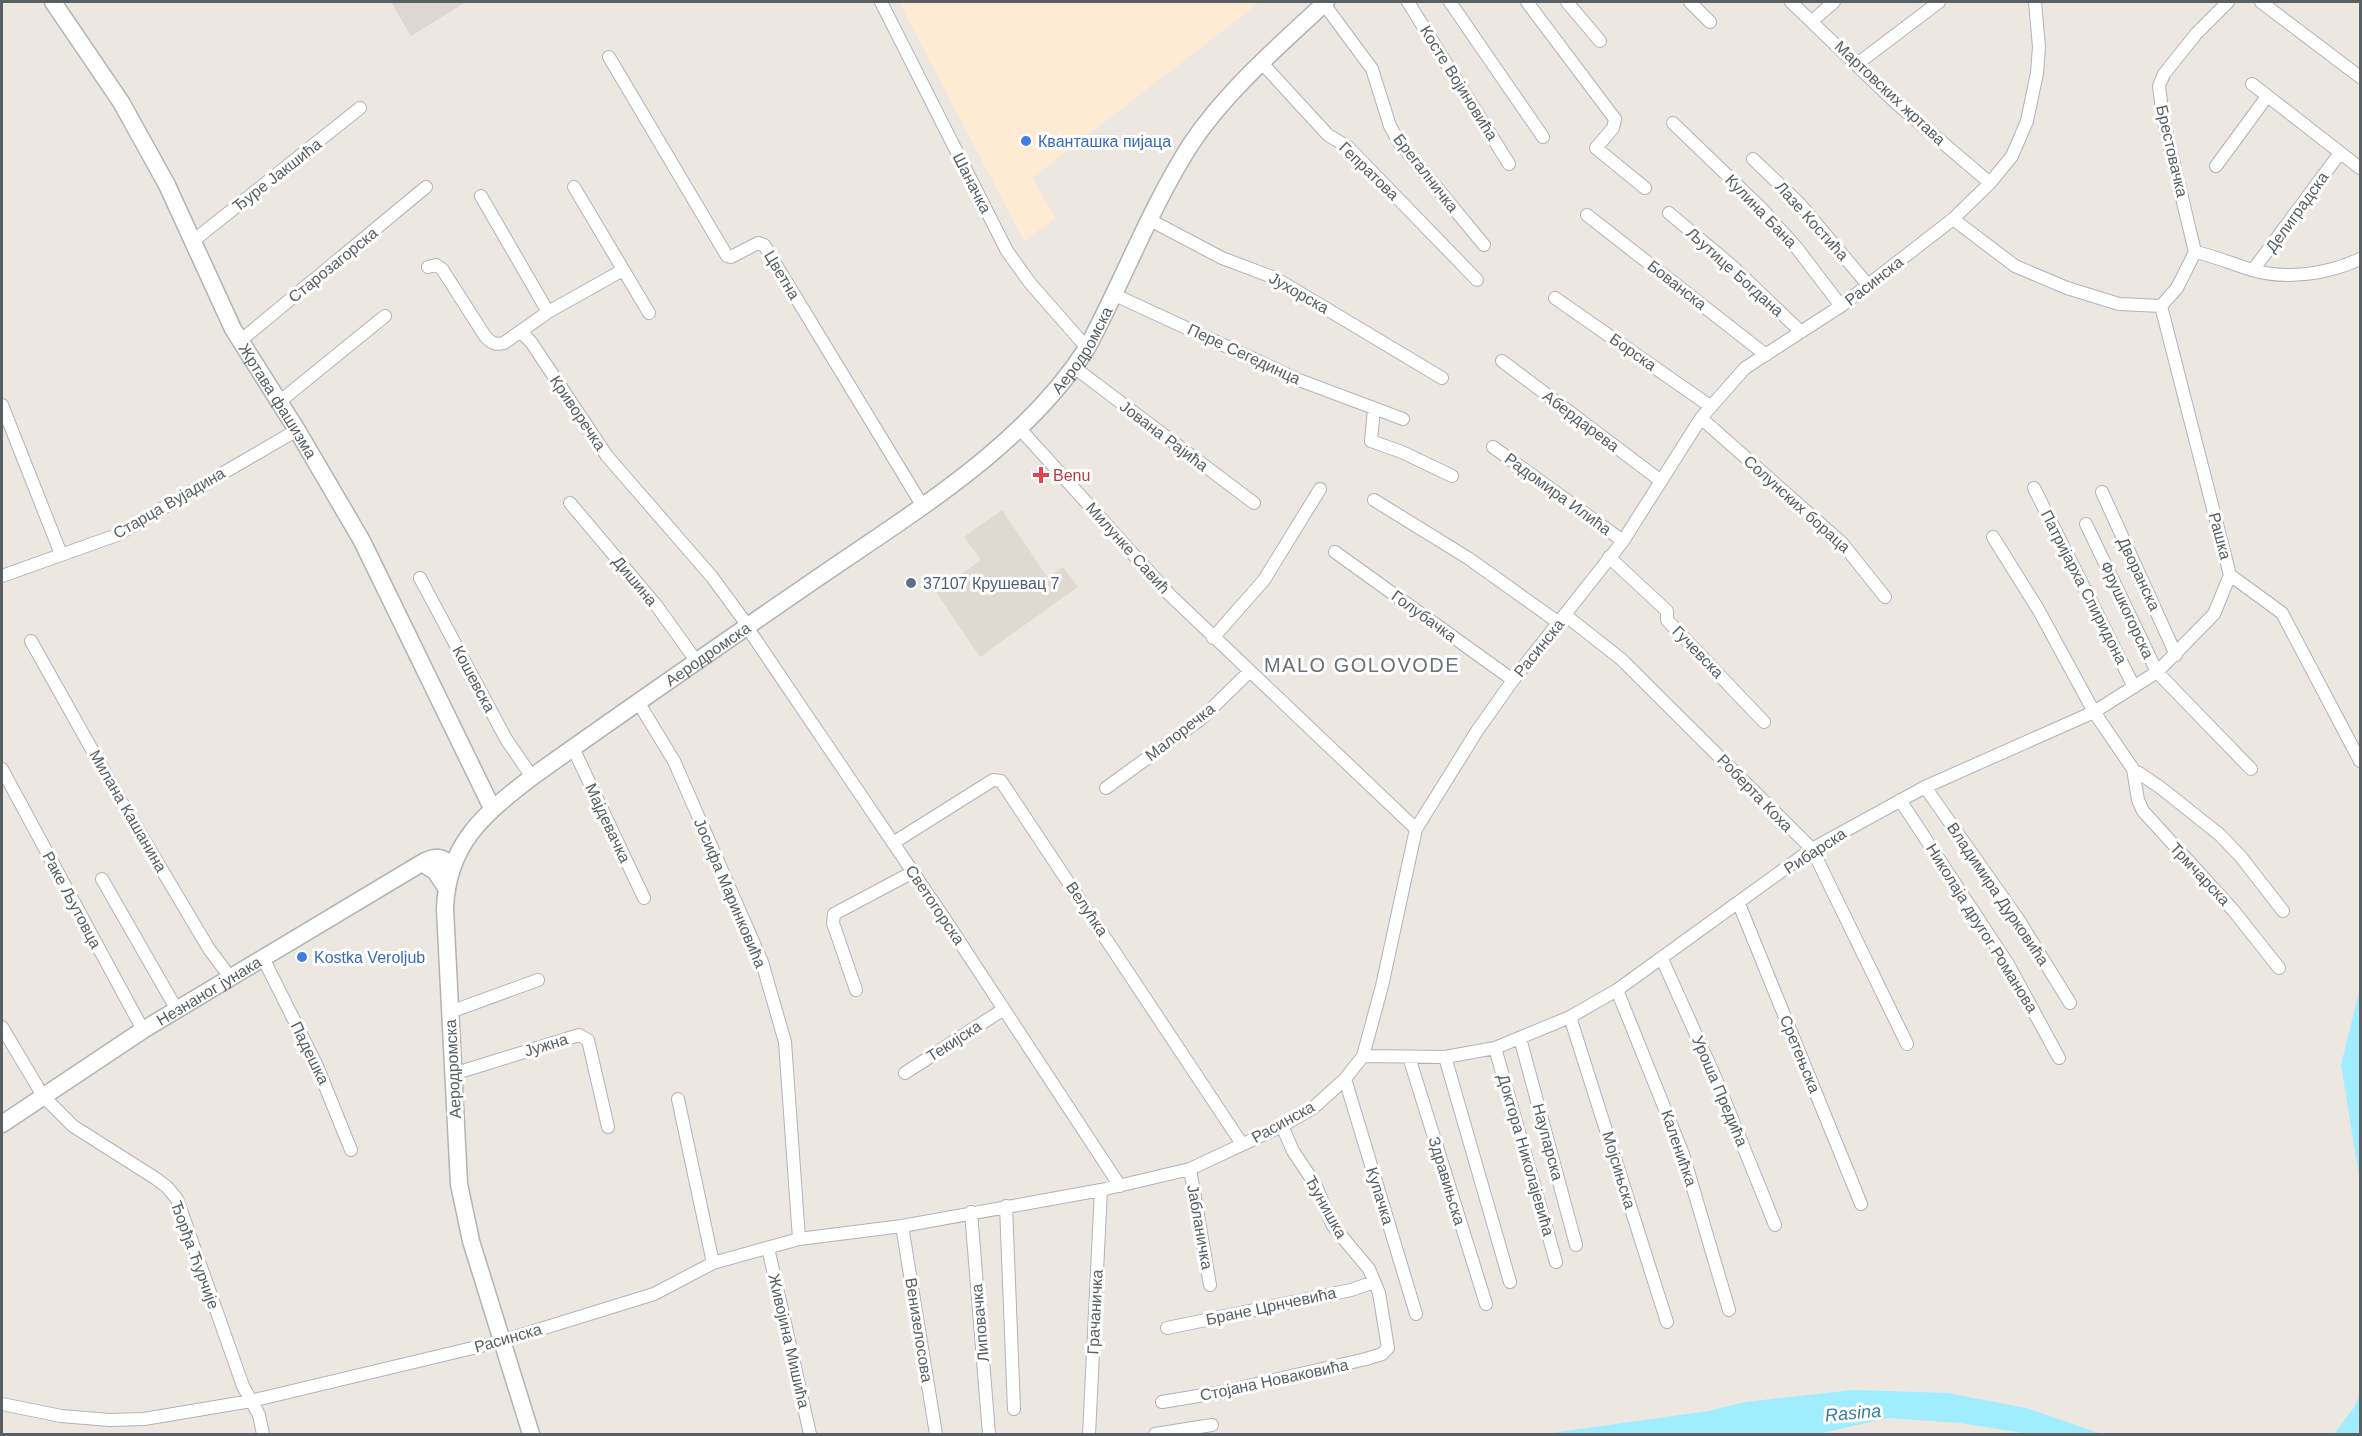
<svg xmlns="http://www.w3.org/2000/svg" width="2362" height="1436" font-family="Arial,sans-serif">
<rect width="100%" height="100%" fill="#ede7e1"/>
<!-- commercial -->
<path fill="#ffead4" d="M899 2H1260L1032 178 1056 218 1024 241Z"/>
<!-- industrial -->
<path fill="#dcd7d4" d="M391 2H466L411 36Z"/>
<!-- education -->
<path fill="#dfd9d2" d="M1002 510 1048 578 1063 567 1078 587 980 657 936 592 981 560 964 537Z"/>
<!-- water -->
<path fill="#9fedff" d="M2360 988V1181L2341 1065Z
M1853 1390 1948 1393 2026 1408 2102 1434H2030L1960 1423 1888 1418 1818 1434H1544L1709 1411 1745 1402Z
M2360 1394V1430L2356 1434H2334L2355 1406Z"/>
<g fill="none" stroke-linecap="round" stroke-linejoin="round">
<!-- street casing -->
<g stroke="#afb4b7" stroke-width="14">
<path id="street" d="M881 2 1007 251 1030 283 1087 348
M1408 2 1509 164
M1450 2 1543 137
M1527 2 1615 119 1613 128 1596 148 1645 188
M1567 2 1600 41
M1690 2 1710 22
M1791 2 1896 103 1990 183
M2261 2 2360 77
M1324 4 1372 69 1390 126 1399 142 1484 245
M1812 21 1834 2
M609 57 727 256 731 257 758 243 764 245 922 505
M1261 62 1328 135 1348 147 1477 280
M1857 64 1939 2
M2252 84 2360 168
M1673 123 1762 209 1796 247 1841 306
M1753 159 1799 203 1868 285
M2216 166 2266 98
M574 187 649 313
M481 196 548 312
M1669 213 1732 266 1801 332
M1587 215 1766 355
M1953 219 2015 266 2067 288 2119 304 2161 306 2177 288 2195 252
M1150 220 1222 258 1275 278 1442 378
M193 241 360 108
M2195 252 2163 118 2159 86 2164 74 2196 34 2228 2
M2195 252C2215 256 2232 264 2252 270 2287 280 2328 274 2360 259
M428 267 436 265 442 269 485 336C491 343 495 345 504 343L548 312 623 270
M2253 270 2340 153
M1115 295 1299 380 1403 419
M1555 298 1710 406
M2161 306 2230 575 2282 613 2360 761
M521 332 531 342 607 456 712 577 748 626
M240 341 426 187
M1502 361 1661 481
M1075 368 1254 503
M279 402 385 316
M2 405 61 554
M1374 408 1371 441 1402 452 1452 476
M1701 418 1842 543 1885 597
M1021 430 1170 595 1416 829
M1493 447 1623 541
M2034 488 2134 687
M2102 492 2176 655
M1374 500 1468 558 1559 623
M570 503 656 605 697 662
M2086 524 2157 672 2251 769
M1993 537 2038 609 2094 712 2133 769 2138 800 2143 811 2233 910 2279 968
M1335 552 1513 680
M1609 557 1667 611V620L1764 722
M2 576 117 535 297 430
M420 578 506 739 532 777
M1565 615 1621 659 1812 849 1907 1044
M747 627 944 918 1120 1186
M1213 638 1264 580 1320 489
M31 641 118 796 209 949 230 977
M638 702 674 761 762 962 785 1042 799 1239
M573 748 644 898
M2 769 143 1030
M2134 773H2139L2161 788 2220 835 2241 857 2283 911
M1925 787 2018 919 2070 1003
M1106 788 1201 719 1250 671
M1900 800 2008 964 2059 1058
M893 843 993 780 1001 781 1242 1144
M102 879 177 1010
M1739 904 1861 1204
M263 958 317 1066 351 1150
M1662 959 1716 1079 1775 1225
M856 990 833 923 834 914 913 872
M1617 990 1683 1154 1729 1310
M450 1012 538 980
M1570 1017 1667 1322
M2 1027 43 1096 73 1126 155 1178 167 1187 177 1199 243 1386 259 1415 263 1434
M1520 1038 1576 1245
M1495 1048 1556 1262
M1363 1056 1445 1057 1495 1048 1570 1017 1617 990 1812 849 1925 787 2094 712 2157 672 2214 614 2230 575
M1409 1057 1486 1304
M1445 1057 1510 1282
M905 1073 1004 1009
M453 1074 579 1035 588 1040 608 1127
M1345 1079 1416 1314
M678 1099 713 1263
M1190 1169 1210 1285
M1006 1206 1014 1409
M971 1212 989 1434
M902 1226 936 1434
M768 1248 810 1434
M1167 1328 1351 1290 1374 1282
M1162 1402 1222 1392 1366 1359 1382 1354 1388 1348 1379 1293 1369 1269 1333 1226 1315 1184 1293 1151 1282 1126
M2 1404 61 1416 110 1420 144 1419 251 1401 502 1341 654 1294 713 1263 799 1239 902 1226 1101 1190 1190 1169 1282 1126 1313 1108 1345 1079 1363 1056 1382 986 1416 829 1477 731 1513 680 1623 541 1701 418 1745 368 1841 306 1953 219 1990 183 2012 156 2027 121 2037 73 2039 47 2035 2
M1089 1434 1101 1190
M1155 1434 1212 1425"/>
</g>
<!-- secondary casing -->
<g stroke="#aeb4b7" stroke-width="19">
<g id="secondary">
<path id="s1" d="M53 2 121 102 167 185 233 329 297 430 362 541 492 808"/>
<path d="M428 867 435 871 447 889"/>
<path id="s2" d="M2 1124 143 1030 420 864C433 856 446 853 451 872"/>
<path id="s3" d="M531 1434 471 1241 459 1184 445 909C447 844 484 814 532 777 627 709 723 643 819 577 915 511 1023 447 1087 348 1123 281 1150 208 1191 144 1226 91 1280 45 1326 2"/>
</g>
</g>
<!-- street -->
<use href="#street" stroke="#fff" stroke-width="12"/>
<!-- secondary -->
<use href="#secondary" stroke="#fff" stroke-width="16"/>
</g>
<!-- markers -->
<g fill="#3f7fe0" stroke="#fff" stroke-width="2">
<circle cx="1026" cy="141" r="6"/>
<circle cx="302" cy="957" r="6"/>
</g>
<path fill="#e0444e" stroke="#fff" stroke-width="2" d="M1038 466h6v6h6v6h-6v6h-6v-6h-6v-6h6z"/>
<circle fill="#5c6f8a" stroke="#fff" stroke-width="2" cx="911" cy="583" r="6"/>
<g text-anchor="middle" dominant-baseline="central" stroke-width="6" stroke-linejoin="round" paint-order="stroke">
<!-- street labels -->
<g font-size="16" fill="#596063" stroke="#fff">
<text transform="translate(1459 83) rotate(58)">Косте Војиновића</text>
<text transform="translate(1890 93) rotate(43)">Мартовских жртава</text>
<text transform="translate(2172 151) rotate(77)">Брестовачка</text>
<text transform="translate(1369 171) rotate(44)">Гепратова</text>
<text transform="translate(1426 173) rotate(52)">Брегалничка</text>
<text transform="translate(277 175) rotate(-38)">Ђуре Јакшића</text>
<text transform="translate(972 183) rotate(63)">Шаначка</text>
<text transform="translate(1761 211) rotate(46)">Кулина Бана</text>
<text transform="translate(2297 212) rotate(-54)">Делиградска</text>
<text transform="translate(1812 221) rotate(48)">Лазе Костића</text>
<text transform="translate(333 265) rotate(-39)">Старозагорска</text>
<text transform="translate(1735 272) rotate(42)">Љутице Богдана</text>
<text transform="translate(782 275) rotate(59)">Цветна</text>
<text transform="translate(1874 281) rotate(-38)">Расинска</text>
<text transform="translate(1677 285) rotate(38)">Бованска</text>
<text transform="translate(1299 293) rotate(30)">Јухорска</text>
<text stroke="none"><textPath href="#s3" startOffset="1401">Аеродромска</textPath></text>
<text transform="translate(1633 352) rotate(35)">Борска</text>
<text transform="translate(1244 354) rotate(25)">Пере Сегединца</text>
<text stroke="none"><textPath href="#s1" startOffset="459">Жртава фашизма</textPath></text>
<text transform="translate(578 413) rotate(56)">Криворечка</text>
<text transform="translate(1581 421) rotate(37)">Абердарева</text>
<text transform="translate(1164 436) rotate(37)">Јована Рајића</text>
<text transform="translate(1558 494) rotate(36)">Радомира Илића</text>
<text transform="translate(169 503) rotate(-30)">Старца Вујадина</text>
<text transform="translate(1797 504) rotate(42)">Солунских бораца</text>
<text transform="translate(2220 536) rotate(75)">Рашка</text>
<text transform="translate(1128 548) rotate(48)">Милунке Савић</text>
<text transform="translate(2139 574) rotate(65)">Дворанска</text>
<text transform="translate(635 581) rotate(50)">Дишина</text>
<text transform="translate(2084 587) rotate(63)">Патријарха Спиридона</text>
<text transform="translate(2127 610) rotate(65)">Фрушкогорска</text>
<text transform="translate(1424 616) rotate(36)">Голубачка</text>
<text transform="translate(1539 648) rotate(-51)">Расинска</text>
<text transform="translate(1698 652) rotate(46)">Гучевска</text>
<text stroke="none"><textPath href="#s3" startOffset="915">Аеродромска</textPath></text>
<text transform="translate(474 679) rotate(62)">Кошевска</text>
<text transform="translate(1180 732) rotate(-38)">Малоречка</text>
<text transform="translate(1755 793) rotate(46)">Роберта Коха</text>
<text transform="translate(128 811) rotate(60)">Милана Кашанина</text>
<text transform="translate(608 823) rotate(65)">Мајдевачка</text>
<text transform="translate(1815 851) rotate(-33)">Рибарска</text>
<text transform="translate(2200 874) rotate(47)">Трмчарска</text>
<text transform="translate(730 893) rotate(67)">Јосифа Маринковића</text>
<text transform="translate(1998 894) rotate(56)">Владимира Дурковића</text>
<text transform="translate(72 900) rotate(62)">Раке Љутовца</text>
<text transform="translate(935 905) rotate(56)">Светогорска</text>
<text transform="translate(1087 909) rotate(56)">Велућка</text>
<text transform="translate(1982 928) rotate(58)">Николаја другог Романова</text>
<text stroke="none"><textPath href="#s2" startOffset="246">Незнаног јунака</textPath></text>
<text transform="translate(954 1041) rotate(-33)">Текијска</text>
<text transform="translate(546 1045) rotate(-17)">Јужна</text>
<text transform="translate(310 1053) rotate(64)">Падешка</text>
<text transform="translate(1800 1054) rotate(68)">Сретењска</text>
<text transform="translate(453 1069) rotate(-93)">Аеродромска</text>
<text transform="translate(1720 1091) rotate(67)">Уроша Предића</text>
<text transform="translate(1283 1122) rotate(-29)">Расинска</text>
<text transform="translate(1548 1142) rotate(75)">Наупарска</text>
<text transform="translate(1679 1148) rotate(71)">Каленићка</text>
<text transform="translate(1526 1155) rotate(74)">Доктора Николајевића</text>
<text transform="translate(1619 1170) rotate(73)">Мојсињска</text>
<text transform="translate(1447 1181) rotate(73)">Здравињска</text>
<text transform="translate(1380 1196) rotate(73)">Купачка</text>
<text transform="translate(1326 1207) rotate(61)">Ђунишка</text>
<text transform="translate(1200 1227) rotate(80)">Јабланичка</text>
<text transform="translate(195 1255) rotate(70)">Ђорђа Ћурчије</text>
<text transform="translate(1271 1306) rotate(-12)">Бране Црнчевића</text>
<text transform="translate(1095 1312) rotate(-87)">Грачаничка</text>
<text transform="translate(980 1323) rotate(-95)">Липовачка</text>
<text transform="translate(919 1330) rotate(81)">Венизелосова</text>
<text transform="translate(508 1338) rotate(-16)">Расинска</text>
<text transform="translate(789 1341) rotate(77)">Живојина Мишића</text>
<text transform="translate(1274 1380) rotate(-12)">Стојана Новаковића</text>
</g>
<!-- shop labels -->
<g font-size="16" fill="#366cbe" stroke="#fff" text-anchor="start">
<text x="1038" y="141">Кванташка пијаца</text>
<text x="314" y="957">Kostka Veroljub</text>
</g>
<!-- health labels -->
<g font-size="16" fill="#be3a42" stroke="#fff" text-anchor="start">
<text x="1053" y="475">Benu</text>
</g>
<!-- service labels -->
<g font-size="16" fill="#4e5e75" stroke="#fff" text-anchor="start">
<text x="923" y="583">37107 Крушевац 7</text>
</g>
<!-- water labels -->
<g font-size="18" font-style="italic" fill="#327e9a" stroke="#fff">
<text transform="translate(1853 1413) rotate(-5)">Rasina</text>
</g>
<!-- quarter labels -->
<g font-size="20" letter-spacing="1.5" fill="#6a7275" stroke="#fff">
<text x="1362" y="665">MALO GOLOVODE</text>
</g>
</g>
<!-- border -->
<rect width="2362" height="1436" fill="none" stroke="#596063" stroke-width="6"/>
</svg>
